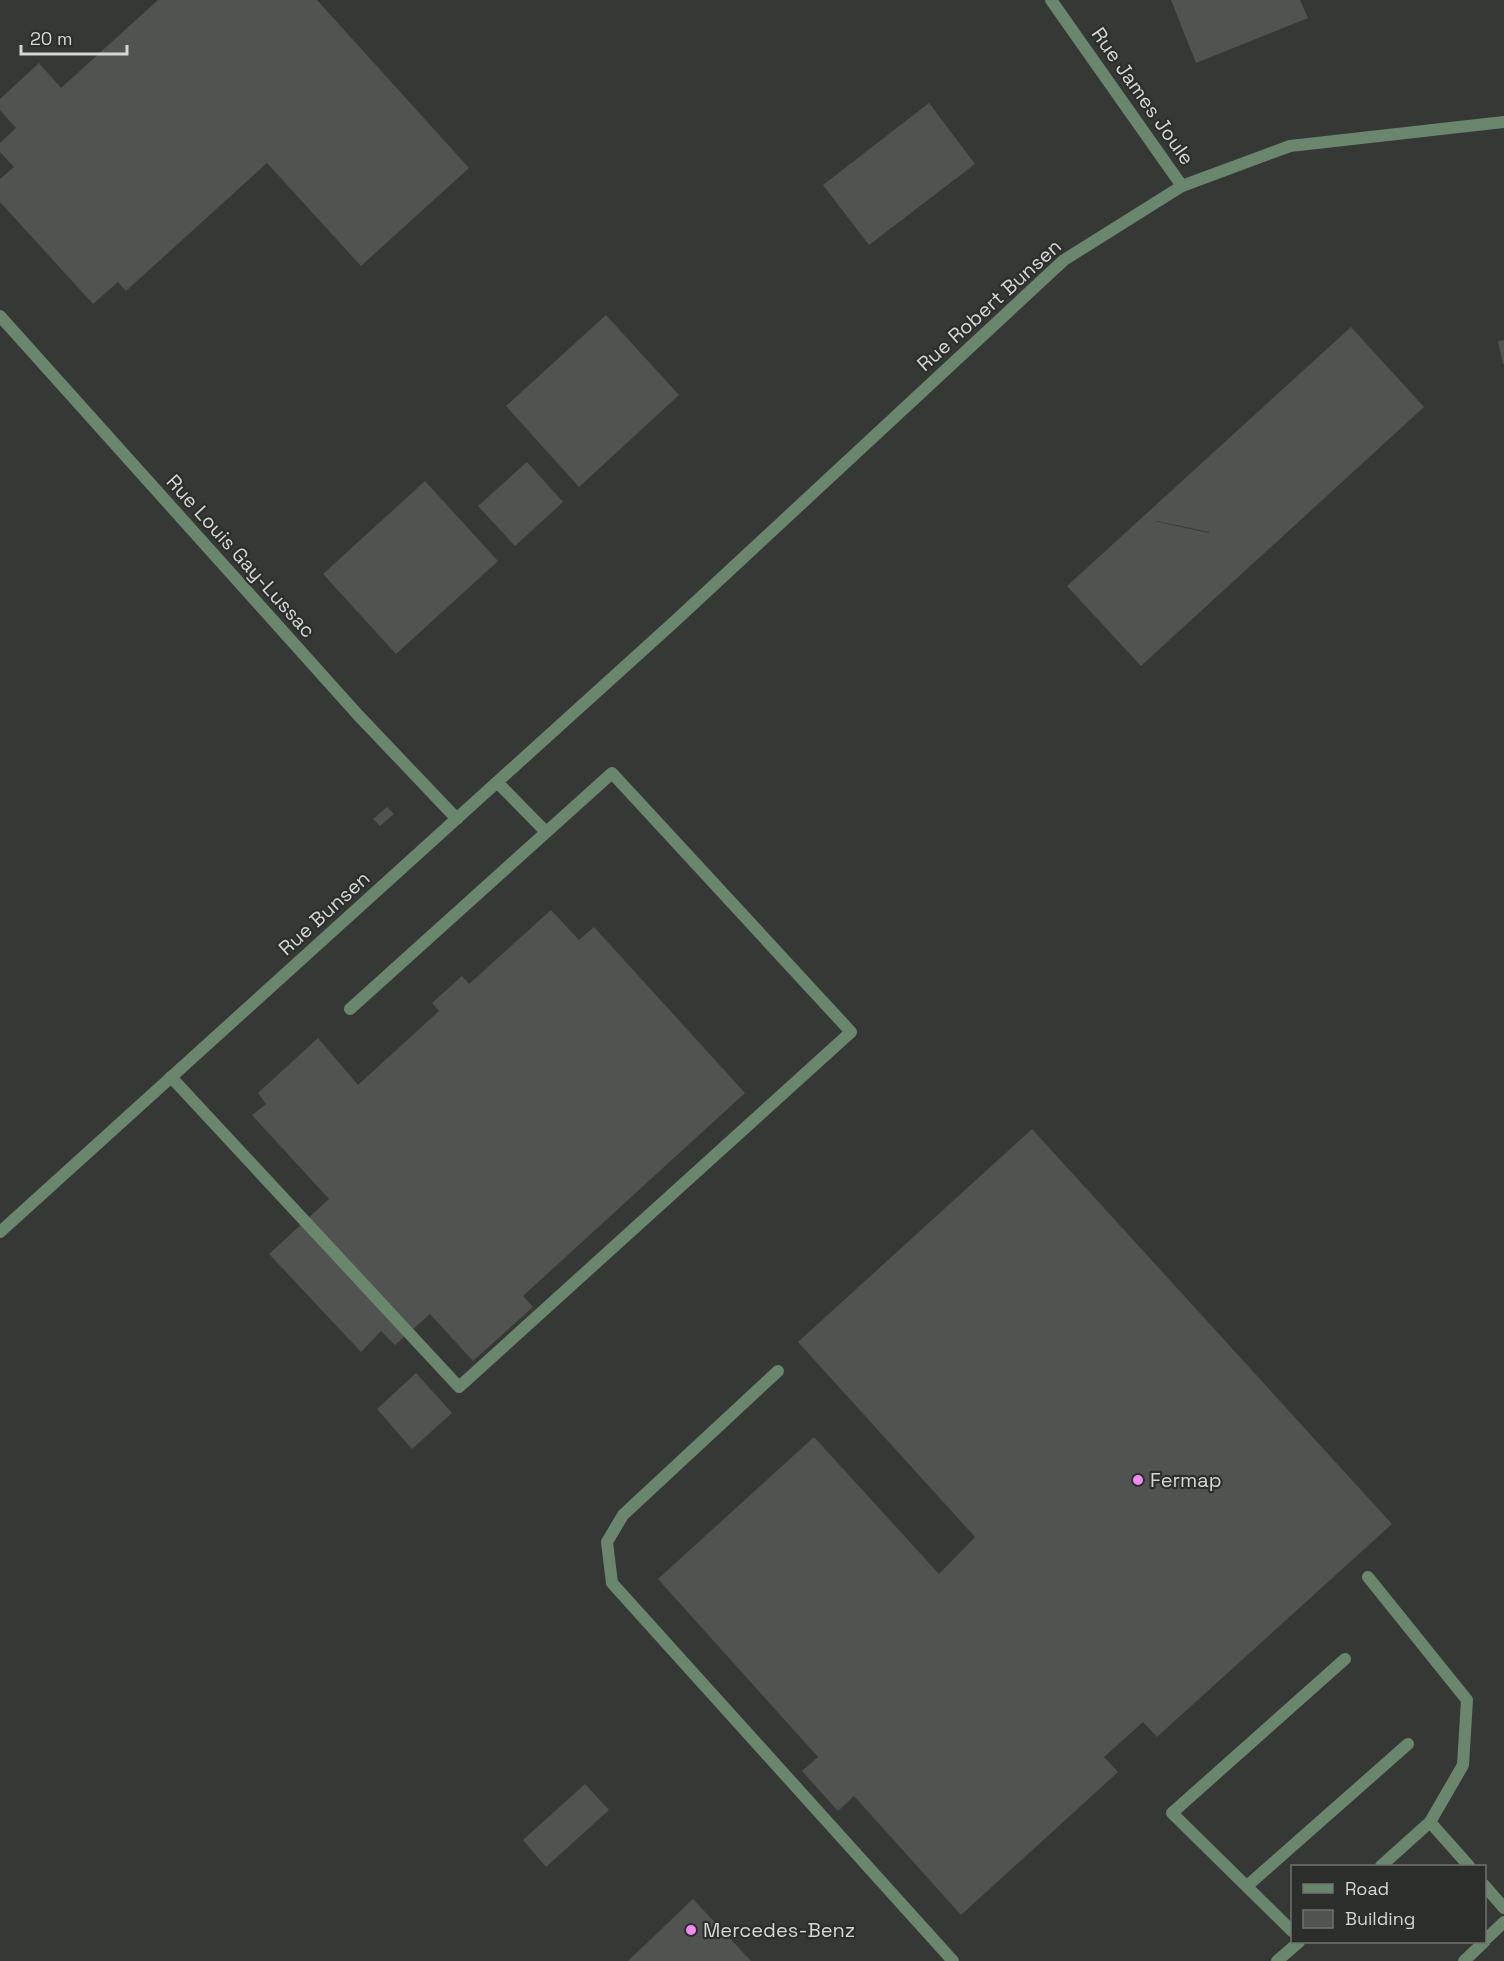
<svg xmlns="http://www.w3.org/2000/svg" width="1504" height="1961" font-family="'Space Grotesk',sans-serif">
<rect width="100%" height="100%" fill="#363836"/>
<!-- building -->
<path fill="#515351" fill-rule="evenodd" d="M158 0H317L469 168 361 266 267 163 126 291 118 282 93 304 0 202V179L14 167 0 152V143L16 128 0 110V99L39 63 61 88Z
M1171 0H1300L1308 18 1196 63Z
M929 103 975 164 869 245 823 185Z
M606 315 679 395 579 487 506 406Z
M1351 327 1424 407 1141 666 1067 586ZM1154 521H1157L1209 532V533Z
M1504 340V364H1503L1498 341Z
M527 462 563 502 515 546 478 506Z
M425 481 498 561 396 654 323 574Z
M387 807 394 814 380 826 373 819Z
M551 910 579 940 594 927 745 1093 523 1296 533 1307 473 1361 430 1314 395 1345 381 1331 361 1352 269 1254 329 1199 252 1115 266 1104 258 1093 318 1038 358 1085 439 1011 432 1003 462 976 469 984Z
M1032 1129 1392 1524 1157 1737 1143 1722 1104 1757 1118 1772 961 1915 854 1796 838 1811 802 1771 818 1757 658 1579 814 1437 939 1574 975 1537 798 1342Z
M416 1373 452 1413 412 1449 377 1409Z
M585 1784 609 1810 546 1867 523 1840Z
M693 1899 751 1961H628Z"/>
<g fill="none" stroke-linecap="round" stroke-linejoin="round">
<!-- service -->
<path stroke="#6a876d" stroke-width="12" d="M497 782 546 832
M171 1077 459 1387 851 1032 612 773 350 1009
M778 1371 623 1515 607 1542 612 1583 953 1961
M1368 1577 1467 1700 1463 1765 1430 1822 1469 1866
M1381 1866 1430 1822
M1484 1885 1504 1908
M1247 1886 1408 1744
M1292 1931 1172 1813 1345 1659
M1277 1961 1299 1942"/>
<!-- minor -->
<path stroke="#6a876d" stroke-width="12" d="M1051 0 1182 186
M0 316 358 715 457 819
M0 1232 674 622 1064 260 1182 186 1290 146 1504 122
M1484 1941 1504 1922
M1464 1961 1484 1942"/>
</g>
<!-- markers -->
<g fill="#f38af2" stroke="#2c2e2c" stroke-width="2">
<circle cx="1138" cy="1480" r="6"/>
<circle cx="691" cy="1930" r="6"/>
</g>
<g text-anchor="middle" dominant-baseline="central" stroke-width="4.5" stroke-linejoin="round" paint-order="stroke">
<!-- street labels -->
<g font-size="20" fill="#d5d7d5" stroke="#2c2e2c">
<text transform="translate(1143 96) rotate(55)">Rue James Joule</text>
<text transform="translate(989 305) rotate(-42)">Rue Robert Bunsen</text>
<text transform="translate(241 556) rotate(48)">Rue Louis Gay-Lussac</text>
<text transform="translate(324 913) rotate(-42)">Rue Bunsen</text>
</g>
<!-- poi labels -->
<g font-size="20" fill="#d5d7d5" stroke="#2c2e2c" text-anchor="start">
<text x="1150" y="1480">Fermap</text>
<text x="703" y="1930">Mercedes-Benz</text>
</g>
</g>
<!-- legend -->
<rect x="1291" y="1865" width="195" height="78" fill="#2c2e2c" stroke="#707270" stroke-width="1.5"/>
<rect x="1303" y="1884" width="30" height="9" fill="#6a876d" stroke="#707270" stroke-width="1.5"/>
<text x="1345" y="1895" font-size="18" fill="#d5d7d5">Road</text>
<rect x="1303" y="1910" width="30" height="18" fill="#515351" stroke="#707270" stroke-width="1.5"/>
<text x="1345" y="1925" font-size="18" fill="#d5d7d5">Building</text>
<!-- scale -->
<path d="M21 45v9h106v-9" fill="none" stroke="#d5d7d5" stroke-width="3"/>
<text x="30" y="45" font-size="18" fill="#d5d7d5" stroke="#2c2e2c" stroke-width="4.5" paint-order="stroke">20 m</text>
</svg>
